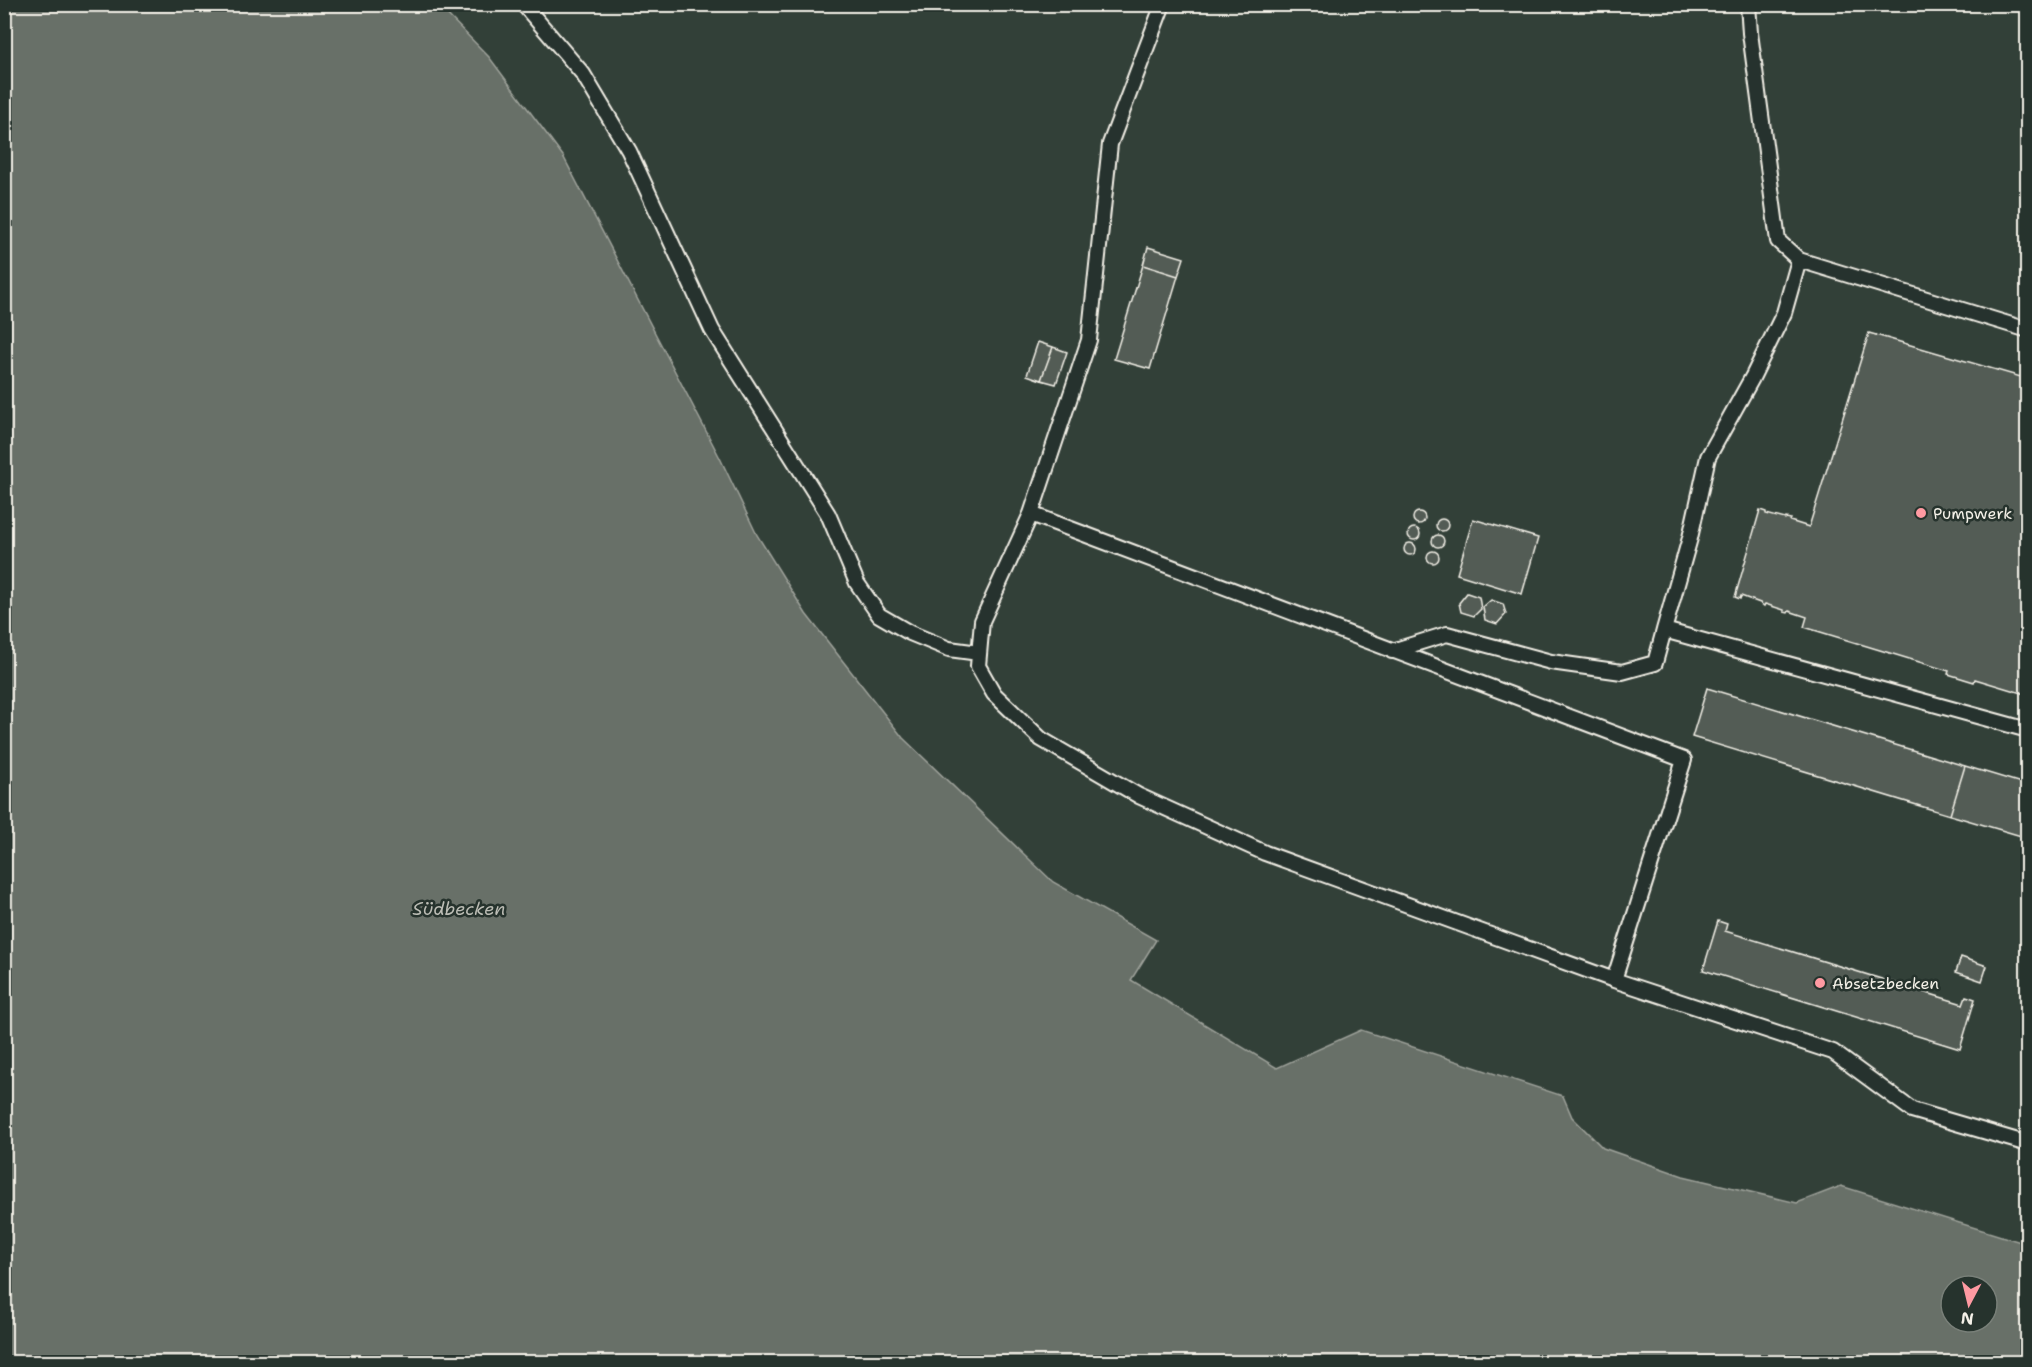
<svg xmlns="http://www.w3.org/2000/svg" width="2032" height="1367" font-family="'Shantell Sans',sans-serif">
<rect width="100%" height="100%" fill="#26332d"/>
<filter id="ink" filterUnits="userSpaceOnUse"><feTurbulence type="fractalNoise" baseFrequency=".0167" numOctaves="2"/><feDisplacementMap in="SourceGraphic" scale="12" xChannelSelector="R" yChannelSelector="G"/><feConvolveMatrix kernelMatrix="1 2 1 2 8 2 1 2 1" color-interpolation-filters="sRGB"/></filter>
<g filter="url(#ink)">
<!-- built -->
<path fill="#333f39" d="M438 5H2027V1244L1841 1186 1797 1203 1683 1176 1603 1148 1572 1117 1563 1096 1361 1031 1277 1068 1131 980 1156 940 1053 882 903 738 806 614 757 535 720 458 563 156 489 57Z"/>
<!-- water -->
<path fill="#676f68" stroke="#9fa39b" stroke-width="1.5" fill-rule="evenodd" d="M5 4 438 5 489 57 563 156 720 458 757 535 806 614 903 738 1053 882 1156 940 1131 980 1277 1068 1361 1030 1563 1096 1572 1117 1603 1148 1683 1176 1797 1203 1841 1186 2027 1244V1362H5ZM1951 1286H1987V1322H1951Z"/>
<!-- building -->
<path fill="#525c55" stroke="#f4f1e8" stroke-width="1.5" d="M1148 247 1184 258 1178 276 1143 265Z
M1143 265 1178 276 1150 369 1114 359Z
M1869 333 2028 379V695L1975 679 1974 682 1948 674 1949 671 1804 627 1807 617 1789 611 1788 613 1784 612V610L1765 604 1764 606 1760 603 1741 596 1740 599 1735 597 1760 510 1766 512V514L1785 519 1786 518 1791 519 1790 521 1809 527Z
M1038 342 1053 347 1041 380 1027 375Z
M1053 347 1067 352 1056 384 1041 380Z
M1413 518a6 6 0 1 1 12 0a6 6 0 1 1-12 0Z
M1436 525a6 6 0 1 1 12 0a6 6 0 1 1-12 0Z
M1473 519 1538 538 1522 594 1457 574Z
M1408 534a6 6 0 1 1 12 0a6 6 0 1 1-12 0Z
M1432 541a6 6 0 1 1 12 0a6 6 0 1 1-12 0Z
M1404 549a6 6 0 1 1 12 0a6 6 0 1 1-12 0Z
M1427 557a6 6 0 1 1 12 0a6 6 0 1 1-12 0Z
M1467 593 1479 597 1481 609 1474 616 1461 612 1459 603Z
M1491 600 1503 604 1506 614 1497 624 1485 620 1483 607Z
M1707 688 1965 766 1950 815 1692 737Z
M1965 766 2028 785V838L1950 815Z
M1718 921 1727 924 1725 931 1963 1004 1966 996 1975 999 1960 1049 1703 970Z
M1961 957 1987 966 1982 981 1956 972Z"/>
<g fill="none" stroke-linecap="round" stroke-linejoin="round">
<!-- service casing -->
<g stroke="#f4f1e8" stroke-width="18">
<path id="service" d="M523 4 583 74 629 151 712 330 828 514 857 583 879 615 910 633 949 649 979 653
M1748 4 1750 33 1778 241 1799 260 2028 330
M1799 260 1784 313 1752 378 1708 457 1690 538 1664 630 2028 730
M1031 514 1684 760 1614 980 1265 853 1139 796 1041 739 994 694 978 666 982 621 1031 514 1089 340 1110 144 1163 4
M1392 651 1447 634 1551 662 1622 672 1655 663 1664 630
M1614 980 1833 1052 1912 1110 2028 1144"/>
</g>
<!-- service -->
<use href="#service" stroke="#26332d" stroke-width="14"/>
</g>
</g>
<!-- markers -->
<g fill="#ff9aa2" stroke="#26332d" stroke-width="2">
<circle cx="1921" cy="513" r="6"/>
<circle cx="1820" cy="983" r="6"/>
</g>
<g text-anchor="middle" dominant-baseline="central" stroke-width="5" stroke-linejoin="round" paint-order="stroke">
<!-- poi labels -->
<g font-size="16" fill="#f4f1e8" stroke="#26332d" text-anchor="start">
<text x="1933" y="513">Pumpwerk</text>
<text x="1832" y="983">Absetzbecken</text>
</g>
<!-- water labels -->
<g font-size="18" font-style="italic" fill="#bcbdb5" stroke="#26332d">
<text x="459" y="909">Südbecken</text>
</g>
</g>
<!-- margin -->
<rect width="2032" height="1367" fill="none" stroke="#26332d" stroke-width="24"/>
<rect x="12" y="12" width="2008" height="1343" fill="none" stroke="#f4f1e8" stroke-width="2" filter="url(#ink)"/>
<!-- north arrow -->
<g transform="translate(1969 1304) rotate(187)"><circle r="28" fill="#26332d" stroke="#787f78" stroke-width="1.5"/>
<path d="M0-4.5L10 22L0 15L-10 22Z" fill="#ff9aa2"/>
<text y="-9" font-size="16" font-weight="bold" text-anchor="middle" fill="#f4f1e8">N</text>
</g>
</svg>
